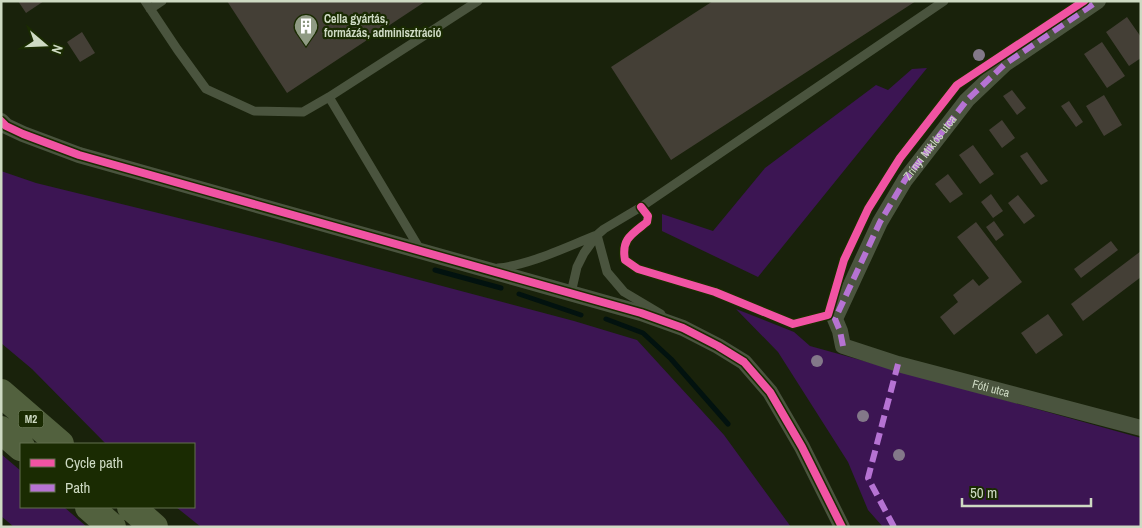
<svg xmlns="http://www.w3.org/2000/svg" width="1142" height="528" font-family="'Archivo Narrow',sans-serif">
<rect width="100%" height="100%" fill="#19220b"/>
<!-- green -->
<path fill="#3c1553" d="M927 68 758 277 662 231V214L713 231 765 168 876 85 888 90 912 69Z
M1 171 36 183 280 243 574 321 637 340 724 435 791 527H201L176 507H194V444H106L32 369 1 343Z
M736 309 794 332 810 346 1141 438V527H883L868 510 848 462 778 352Z
M1 454 21 471V507H64L87 527H14L1 516Z"/>
<g fill="none" stroke-linecap="round" stroke-linejoin="round">
<!-- stream -->
<path stroke="#02120f" stroke-width="5" d="M435 270 501 288
M519 294 581 315
M606 319 643 333 671 359 728 424"/>
</g>
<!-- building -->
<path fill="#443f36" d="M18 1H44L26 13Z
M227 1H426L287 93Z
M713 1H916L671 160 611 67Z
M1127 17 1141 37V58L1129 66 1106 32Z
M82 32 95 53 80 62 67 42Z
M1102 42 1125 76 1107 88 1084 54Z
M1012 90 1026 108 1017 115 1003 96Z
M1104 95 1122 125 1104 136 1086 106Z
M1069 101 1083 122 1076 127 1061 106Z
M1002 120 1015 138 1002 148 989 130Z
M973 145 994 174 980 184 959 155Z
M1027 152 1048 181 1041 185 1020 156Z
M948 174 963 194 950 203 935 184Z
M991 194 1003 211 993 218 981 202Z
M1018 195 1035 216 1024 224 1008 203Z
M994 221 1004 235 996 241 986 227Z
M976 222 1022 282 954 335 940 317 958 302 953 295 973 279 979 286 989 278 957 237Z
M1111 241 1118 250 1081 278 1074 269Z
M1141 251V277L1083 321 1071 304Z
M1048 314 1063 335 1036 354 1021 333Z"/>
<g fill="none" stroke-linecap="round" stroke-linejoin="round">
<!-- service -->
<path stroke="#4a543e" stroke-width="9" d="M145 1 177 49 206 89 254 111 303 112 329 97 478 1
M150 9 162 1
M329 97 421 251
M597 235 607 272 624 292 661 314
M498 268C530 265 566 247 597 235
M571 293 577 267 584 253 597 235 604 229 641 207 944 1"/>
<!-- minor -->
<g stroke="#4a543e" stroke-width="16">
<path id="s1" d="M1098 1 1005 64 967 100 905 180 880 222 835 319 840 331 843 346 898 364 1141 428"/>
<path d="M1 121 6 126 23 134 79 155 641 313 683 328 718 346 744 362 770 392 802 447 842 527"/>
</g>
<!-- trunk -->
<path stroke="#52613e" stroke-width="28" d="M1 393 60 444
M1 430 21 447
M89 507 112 527
M131 507 154 527"/>
<!-- quiet -->
<g stroke="#b673d3" stroke-width="6" stroke-dasharray="12 6" stroke-linecap="butt">
<path id="s2" d="M843 346 840 331 835 319 880 222 905 180 967 100 1005 64 1098 1"/>
<path d="M894 527 868 478 898 364"/>
</g>
<!-- cycleway casing -->
<g stroke="#1a2b02" stroke-width="11">
<path id="cycleway" d="M1 121 6 126 23 134 79 155 641 313 683 328 718 346 744 362 770 392 802 447 842 527
M641 207 648 216 647 222C632 234 621 239 625 260L638 269 715 292 793 324 828 315 844 260 868 209 900 158 957 85 1084 1"/>
</g>
<!-- cycleway -->
<use href="#cycleway" stroke="#f153a3" stroke-width="8"/>
</g>
<!-- trees -->
<g fill="#837889">
<circle cx="979" cy="55" r="6"/>
<circle cx="817" cy="361" r="6"/>
<circle cx="863" cy="416" r="6"/>
<circle cx="899" cy="455" r="6"/>
</g>
<!-- icons -->
<defs>
<g id="building-pin" transform="scale(1.25)"><path d="M0 17L-7.5 6A9.5 9.5 0 1 1 7.5 6Z" fill="#8f9a83" stroke="#1a2b02"/><path d="M-4-6H4V6H1V3H-1V6H-4ZM-2.5-4.3h1.7v1.8h-1.7ZM.8-4.3h1.7v1.8H.8ZM-2.5-1h1.7V.8h-1.7ZM.8-1h1.7V.8H.8Z" fill="#fff"/></g>
</defs>
<g fill-rule="evenodd">
<use href="#building-pin" x="306" y="26"/>
</g>
<g text-anchor="middle" dominant-baseline="central" stroke-width="4.5" stroke-linejoin="round" paint-order="stroke">
<!-- shield labels -->
<rect fill="#1a2b02" stroke="#98a689" stroke-width="1" x="18.5" y="410.5" width="25" height="17" rx="4"/>
<g font-size="11" font-weight="bold" fill="#cedac3">
<text x="31" y="419">M2</text>
</g>
<!-- poi labels -->
<g font-size="12" font-weight="bold" fill="#cedac3" stroke="#1a2b02" text-anchor="start">
<text x="324" y="19">Cella gyártás,<tspan x="324" dy="14">formázás, adminisztráció</tspan></text>
</g>
<!-- street labels -->
<g font-size="12" fill="#cedac3" stroke="#1a2b02">
<text stroke="none"><textPath href="#s2" startOffset="225">Zrínyi Miklós utca</textPath></text>
<text stroke="none"><textPath href="#s1" startOffset="604">Fóti utca</textPath></text>
</g>
</g>
<!-- border -->
<rect width="1142" height="528" fill="none" stroke="#cedac3" stroke-width="5"/>
<!-- legend -->
<rect x="20" y="443" width="175" height="65" fill="#1a2b02" stroke="#62714f"/>
<rect x="30" y="459" width="25" height="8" fill="#f153a3" stroke="#62714f"/>
<text x="65" y="468" font-size="15" fill="#cedac3">Cycle path</text>
<rect x="30" y="484" width="25" height="8" fill="#b673d3" stroke="#62714f"/>
<text x="65" y="493" font-size="15" fill="#cedac3">Path</text>
<!-- north arrow -->
<g transform="translate(45 45) rotate(109)" stroke="#1a2b02" stroke-width="4" paint-order="stroke">
<path d="M0-4L9 19L0 12L-9 19Z" fill="#cedac3"/>
<text y="-8" font-size="14" font-weight="bold" text-anchor="middle" fill="#cedac3">N</text>
</g>
<!-- scale -->
<path d="M962 498v8h129v-8" fill="none" stroke="#cedac3" stroke-width="2.5"/>
<text x="970" y="498" font-size="15" fill="#cedac3" stroke="#1a2b02" stroke-width="4" paint-order="stroke">50 m</text>
</svg>
